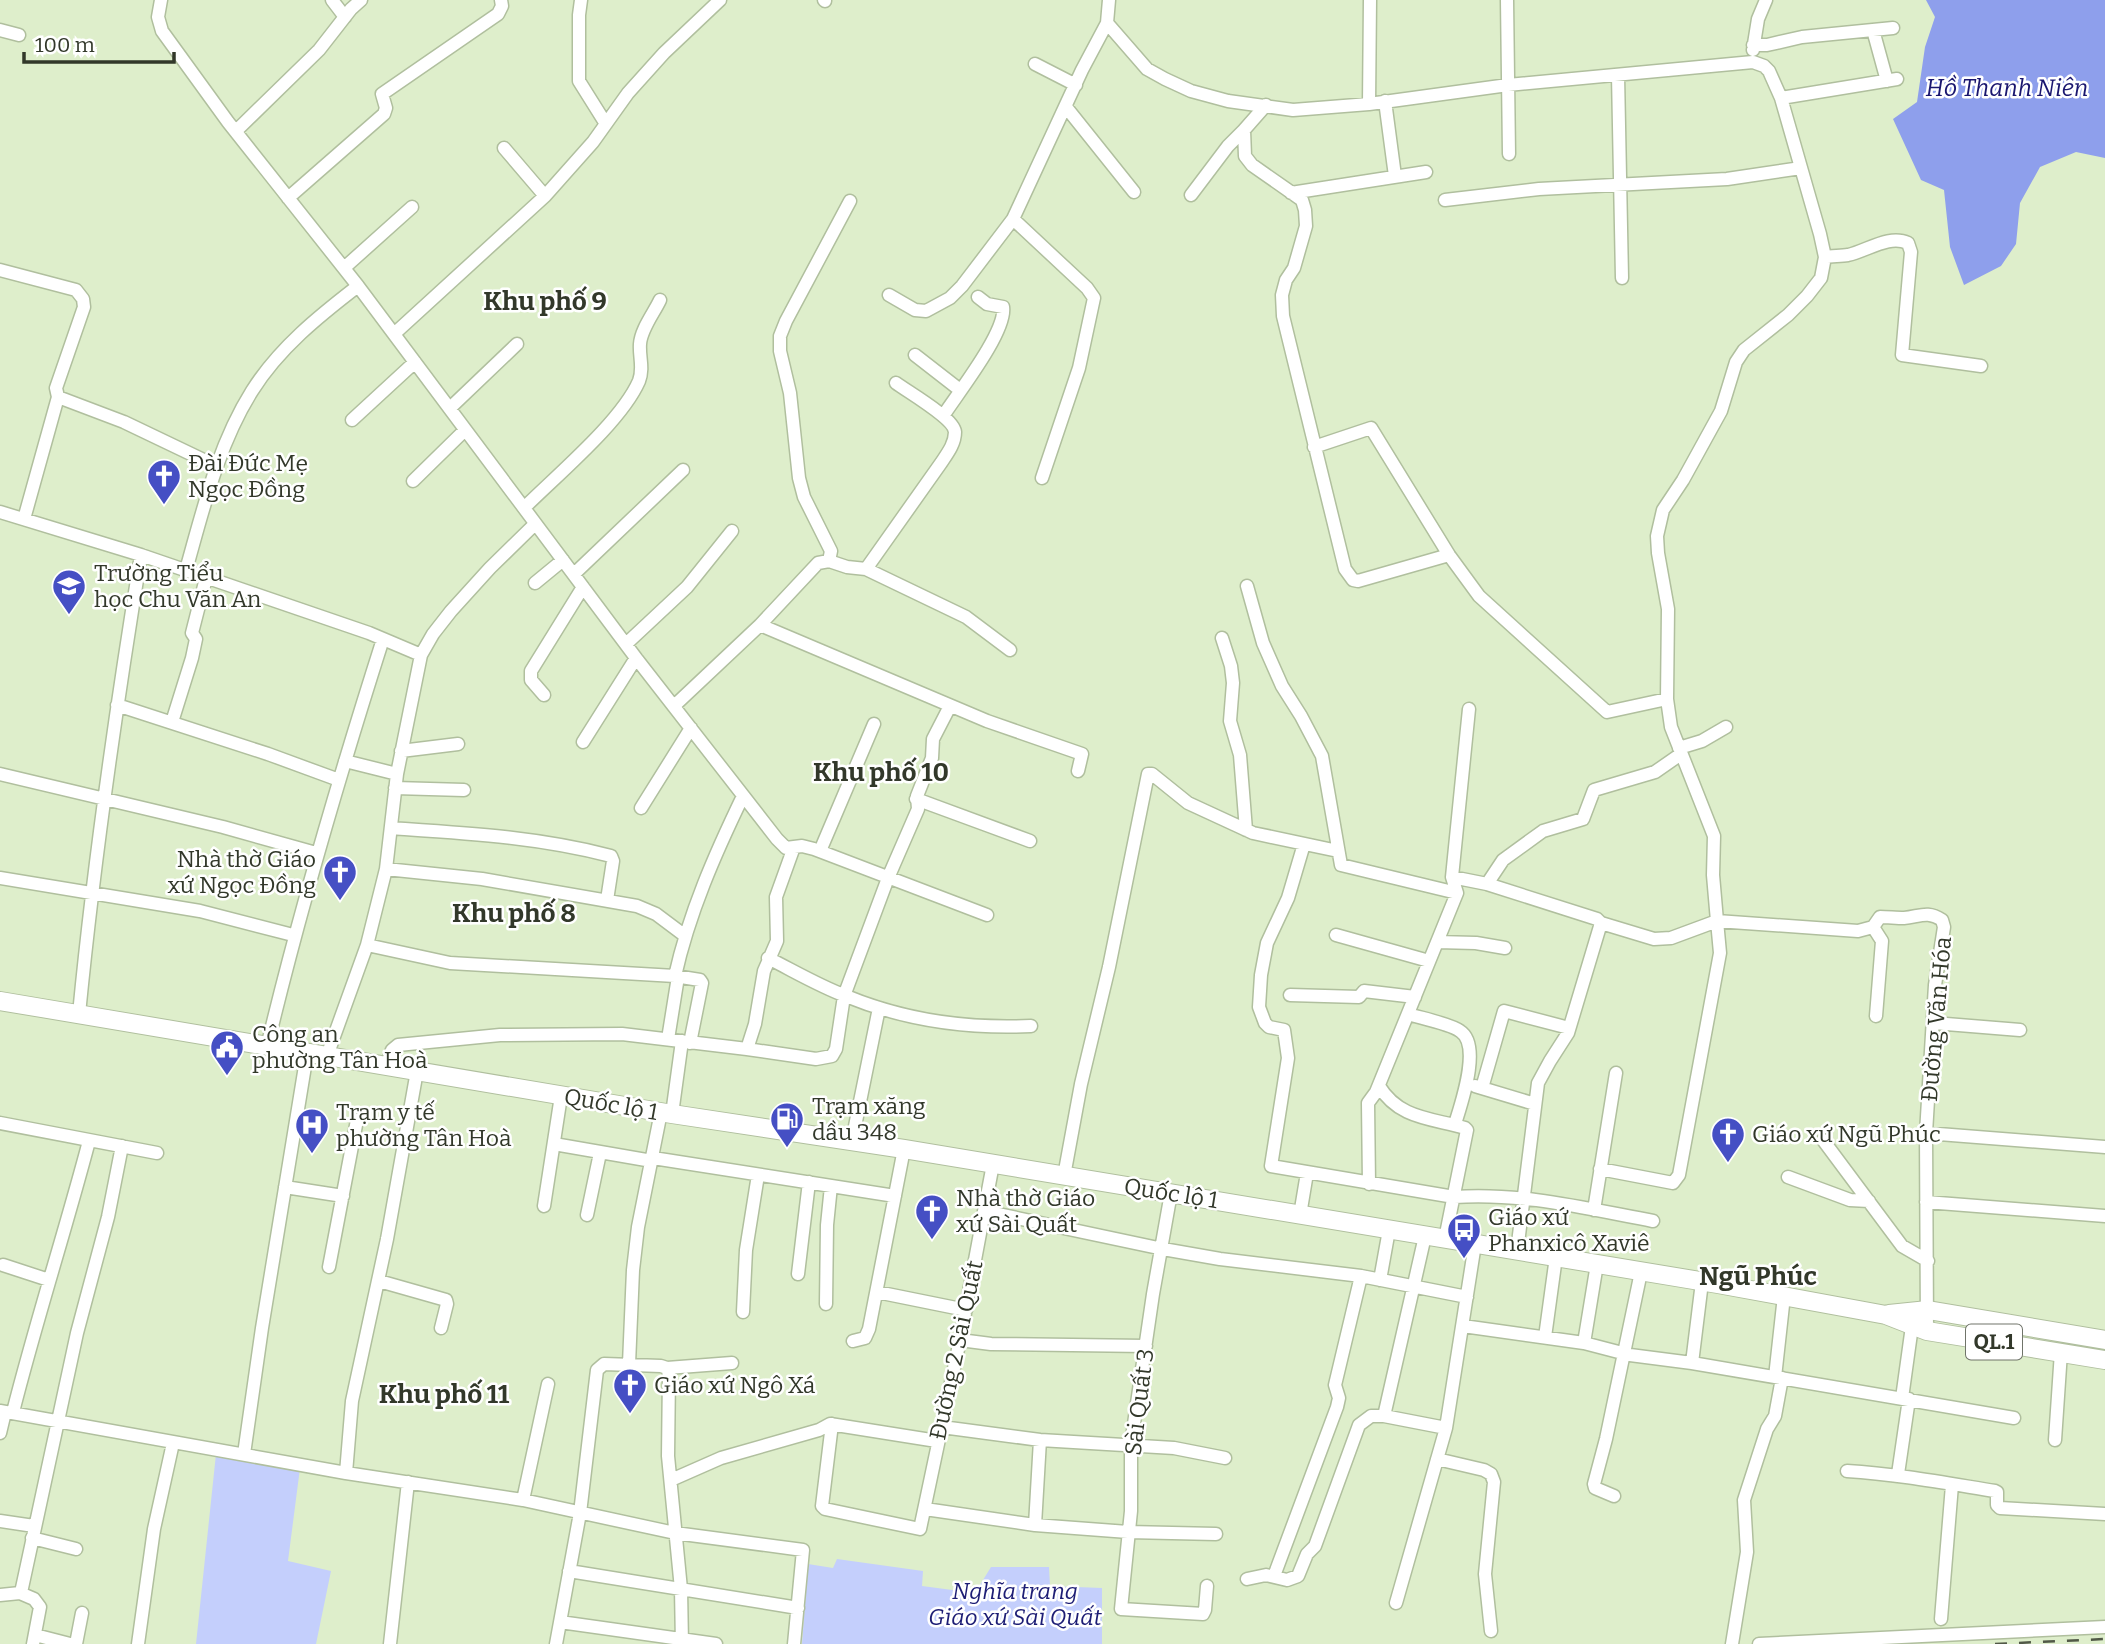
<svg xmlns="http://www.w3.org/2000/svg" width="2105" height="1644" font-family="Bitter,serif">
<rect width="100%" height="100%" fill="#deeecb"/>
<!-- green -->
<path fill="#c4cffc" d="M216 1454 300 1468 288 1561 331 1571 316 1644H196Z
M837 1559 923 1571 922 1586 975 1593 991 1567H1049L1050 1586 1102 1588V1644H802L808 1564 833 1568Z"/>
<!-- water -->
<path fill="#8e9fec" d="M1926 0H2105V158L2076 152 2040 167 2020 203 2016 244 2001 266 1964 285 1950 247 1944 190 1921 180 1893 119 1917 102 1925 47 1935 17Z"/>
<g fill="none" stroke-linecap="round" stroke-linejoin="round">
<!-- minor casing -->
<g stroke="#b0bf9e" stroke-width="15">
<path id="minor" d="M161 0 158 17 162 31 228 122 358 286 636 658 777 839 786 848 802 846 814 849 987 915
M332 0 345 17
M581 0 579 15V81L606 124
M824 0 825 1
M1109 0 1107 23 1147 69 1165 79 1191 91 1228 101 1293 110 1369 104 1508 85 1753 62 1764 66 1769 71 1781 98 1820 234 1825 257 1821 278 1807 296 1788 315 1744 350 1736 362 1721 411 1683 480 1663 510 1657 536 1658 553 1668 609 1667 699 1671 727 1714 836 1713 875 1717 921 1671 938 1654 939 1601 923 1568 1033 1550 1061 1538 1083 1517 1251
M1507 0 1509 154
M0 30 19 35
M1873 30 1887 81
M1753 45H1767L1802 37 1893 28
M1753 50 1758 19 1766 0
M1035 64 1076 85
M1618 75 1622 278
M1781 98 1897 79
M1385 101 1395 176
M1369 104 1370 0
M1266 105 1244 130 1245 156 1252 165 1302 200 1305 210 1306 226 1294 268 1286 280 1282 295 1283 316 1345 569 1353 580 1358 581 1449 555 1479 596 1607 712 1667 699
M1066 107 1134 192
M236 131 319 50 351 9 361 0
M504 148 545 196
M1291 193 1426 172
M1191 195 1228 146 1244 130
M288 198 384 114 386 108 382 94 498 14 502 6 501 0
M1445 200 1539 189 1727 179 1801 168
M1013 219 1087 288 1094 298 1079 368 1042 478
M1825 257C1832 256 1841 256 1848 255 1867 251 1889 234 1908 243L1911 252 1902 355 1981 366
M344 268 412 207
M0 270 76 290 83 299 84 307 56 388 58 397 124 422 216 466
M889 295 915 310 926 311 950 298 962 286 1013 219 1082 70 1107 23
M394 334 545 196 593 142 628 93 664 53 720 0
M915 355 960 390
M450 408 517 344
M943 416C958 393 1007 331 1003 307L987 304 978 297
M352 420 415 362
M1314 447 1371 428 1449 555
M413 481 465 430
M524 508C557 475 621 422 639 381 644 368 639 357 640 344 641 329 654 313 660 300
M0 512 141 555 369 633 421 655
M24 519 58 397
M829 561 831 551 804 497 799 478 790 393 780 351V336L786 321 850 201
M866 569 941 463C947 454 955 444 955 432 954 418 908 392 896 383
M186 570C203 510 218 445 252 391 279 348 319 316 358 286
M574 574 683 470
M535 583 563 560
M1247 586 1263 643 1282 686 1301 716 1322 756 1341 865 1457 893
M760 625 987 721 1082 754 1078 771
M1222 638 1231 666 1233 683 1230 721 1240 755 1246 830
M626 644 687 587 732 531
M544 695 531 680V671L583 587
M117 705 268 754 339 780
M674 706 760 625 818 563 829 561 847 567 866 569 966 617 1010 650
M172 722 192 658 196 639 192 633 206 578
M583 742 636 658
M1679 748 1702 741 1726 727
M401 751 458 744
M345 761 397 774
M0 774 223 827 316 853
M395 788 464 790
M916 799 1030 841
M641 808 691 728
M391 828C465 833 539 837 611 856L613 861 607 900
M1304 844 1288 898 1267 943 1261 975 1259 1007 1265 1023 1269 1027 1284 1030 1288 1058 1271 1166 1454 1197C1521 1192 1588 1209 1653 1221
M820 851 874 724
M386 869 482 879 637 906 656 914 684 935
M1452 877 1487 884 1597 919 1601 923
M0 878 200 911 293 935
M1487 884 1503 860 1543 831 1583 819 1594 790 1655 772 1681 754
M1873 927 1882 941 1876 1016
M1336 935 1429 961
M1437 942 1476 943 1505 948
M367 945 450 963 675 976 700 980 702 983 690 1043
M768 958C794 971 819 986 846 996 904 1020 967 1029 1031 1026
M675 976C689 913 715 854 743 796
M1290 995 1359 997 1364 991 1415 997
M79 1014C94 860 116 708 141 555
M1408 1014C1421 1018 1451 1024 1460 1031 1482 1045 1461 1104 1455 1124
M1934 1023 2020 1030
M668 1039 677 983
M267 1047C300 909 340 774 383 639
M747 1049 755 1024 764 971 777 941 776 897 794 847
M327 1056 367 945 386 869 397 774 421 655 433 634 451 611 490 568 535 524
M386 1066 392 1050 398 1045 500 1035 622 1034 747 1049 816 1059 832 1056 836 1049 844 996 888 878 918 809 917 796 932 758 933 739 950 706
M1379 1086C1399 1119 1431 1118 1465 1128L1467 1130 1445 1239
M1475 1086 1535 1104
M1482 1088 1504 1011 1569 1028
M672 1114 682 1041
M0 1123 157 1153
M1926 1133 2105 1147
M1823 1140 1902 1246 1928 1261
M852 1141 879 1008
M554 1144 652 1161
M653 1158 895 1196
M1600 1169 1673 1183 1679 1175 1720 953 1717 921 1858 931 1873 927 1880 917C1888 917 1896 918 1904 918 1919 917 1927 910 1942 920L1944 927 1935 985 1926 1133 1927 1331
M1064 1176 1081 1084 1109 967 1148 774H1152L1188 803 1253 833 1338 851
M1788 1177 1850 1200 1869 1201
M1369 1184 1368 1103 1376 1092 1457 893 1452 877 1469 709
M285 1187 343 1196
M1171 1193 1153 1294 1131 1444V1511L1121 1609 1203 1614 1205 1610 1207 1586
M1926 1202 2105 1216
M544 1206 561 1096
M1594 1210 1616 1073
M984 1211 1163 1249 1220 1259 1361 1276 1467 1297
M587 1215 600 1153
M1300 1215 1307 1173
M3 1265 49 1280
M329 1267 357 1120
M798 1274 809 1182
M1380 1280 1389 1230
M379 1281 446 1300 447 1304 441 1328
M877 1292 966 1310
M826 1304 827 1225 831 1186
M743 1312 746 1250 758 1175
M1463 1326 1584 1343 1630 1355 1692 1363 2014 1418
M1545 1337 1556 1257
M960 1340 991 1344 1146 1346
M853 1341 865 1338 869 1329 904 1149
M1584 1343 1597 1264
M1692 1363 1702 1282
M629 1364 633 1270 638 1227 661 1112
M667 1368 732 1363
M1775 1377 1784 1296
M1902 1398 1913 1319
M0 1411 346 1473 523 1500 675 1533 803 1550 794 1644
M13 1412C36 1321 65 1232 89 1141
M1384 1416 1425 1236
M832 1424 822 1506 825 1509 920 1529 960 1340 993 1164
M942 1427 1040 1440 1174 1448 1225 1458
M0 1433 5 1412
M2055 1440 2061 1352
M244 1454 262 1328 307 1054
M1437 1459 1484 1470 1491 1474 1494 1482 1485 1574 1491 1631
M1847 1471C1897 1474 1945 1483 1995 1491L1997 1492V1505L2000 1508 2105 1514
M346 1473 352 1401 387 1239 417 1071
M1898 1474 1909 1399
M671 1480 721 1458 819 1430 830 1424 937 1441
M1614 1496 1595 1488 1594 1484 1606 1439 1641 1272
M523 1500 548 1384
M925 1509 1035 1525 1128 1532 1216 1534
M0 1521 34 1526
M1035 1525 1040 1440
M32 1538 76 1549
M569 1571 798 1608
M1274 1576 1337 1407 1339 1398 1335 1385 1361 1276
M1247 1579 1266 1575 1287 1580 1298 1576 1307 1554 1315 1546 1359 1425 1371 1416H1384L1446 1428
M20 1593 34 1599 40 1607 33 1644
M0 1595 20 1593 22 1588 77 1333 108 1217 122 1146
M1396 1603 1446 1428 1475 1244
M1941 1619 1952 1485
M560 1622 716 1644
M35 1635 70 1644
M76 1644 82 1613
M138 1644 154 1529 173 1443
M390 1644 408 1482
M556 1644 580 1513 597 1370 604 1364 661 1366 667 1368 669 1374 668 1456 681 1589 682 1644
M1732 1644 1747 1552 1744 1500 1767 1429 1775 1416 1782 1378
M1759 1644 2105 1627"/>
</g>
<!-- highway casing -->
<g stroke="#b0bf9e" stroke-width="20">
<path id="highway" d="M0 1001 672 1114 904 1149 1718 1284 1886 1315 1927 1331 2105 1360
M1889 1314 1928 1310 2105 1340"/>
</g>
<!-- minor -->
<use href="#minor" stroke="#fff" stroke-width="12"/>
<!-- highway -->
<use href="#highway" stroke="#fff" stroke-width="18"/>
<!-- rail -->
<path stroke="#515947" stroke-width="2.5" stroke-dasharray="12 12" stroke-linecap="butt" d="M1995 1644 2105 1639"/>
</g>
<!-- icons -->
<defs>
<g id="church-pin" transform="scale(1.75)"><path d="M0 17L-7.5 6A9.5 9.5 0 1 1 7.5 6Z" fill="#454fc4" stroke="#fff"/><path d="M-1.2-6h2.4v3.5h3.3v2.4h-3.3V6h-2.4V-.1h-3.3v-2.4h3.3Z" fill="#fff"/></g>
<g id="school-pin" transform="scale(1.75)"><path d="M0 17L-7.5 6A9.5 9.5 0 1 1 7.5 6Z" fill="#454fc4" stroke="#fff"/><path d="M0-5L7-2L0 1L-7-2ZM-4 1L0 2.5L4 1V4Q0 6-4 4Z" fill="#fff"/></g>
<g id="civic-pin" transform="scale(1.75)"><path d="M0 17L-7.5 6A9.5 9.5 0 1 1 7.5 6Z" fill="#454fc4" stroke="#fff"/><path d="M-.6-6.5H3V-4.5H.6V-3L4-1V1h2V6H-6V1h2V-1L-.6-3ZM-1.2 2.5V6h2.4V2.5Z" fill="#fff"/></g>
<g id="fuel-pin" transform="scale(1.75)"><path d="M0 17L-7.5 6A9.5 9.5 0 1 1 7.5 6Z" fill="#454fc4" stroke="#fff"/><path d="M-5.5-6h7V0h2V4h1.3V-2.5L3-4.5l.8-.8L6-3V5H2.5V1h-1V6h-7ZM-4.2-4.7v3.2H.2V-4.7Z" fill="#fff"/></g>
<g id="hospital-pin" transform="scale(1.75)"><path d="M0 17L-7.5 6A9.5 9.5 0 1 1 7.5 6Z" fill="#454fc4" stroke="#fff"/><path d="M-5-5h3v3.5h4V-5h3V5h-3V1.5h-4V5h-3Z" fill="#fff"/></g>
<g id="bus-pin" transform="scale(1.75)"><path d="M0 17L-7.5 6A9.5 9.5 0 1 1 7.5 6Z" fill="#454fc4" stroke="#fff"/><path d="M-5-6H5V4H4V6H2V4H-2V6H-4V4H-5ZM-3.5-4V0h7V-4ZM-3.5 1.2v1.5H-2V1.2ZM2 1.2v1.5H3.5V1.2Z" fill="#fff"/></g>
</defs>
<g fill-rule="evenodd">
<use href="#church-pin" x="164" y="476"/>
<use href="#school-pin" x="69" y="586"/>
<use href="#church-pin" x="340" y="872"/>
<use href="#civic-pin" x="227" y="1047"/>
<use href="#fuel-pin" x="787" y="1119"/>
<use href="#hospital-pin" x="312" y="1125"/>
<use href="#church-pin" x="1728" y="1134"/>
<use href="#church-pin" x="932" y="1211"/>
<use href="#bus-pin" x="1464" y="1230"/>
<use href="#church-pin" x="630" y="1385"/>
</g>
<g text-anchor="middle" dominant-baseline="central" stroke-width="5" stroke-linejoin="round" paint-order="stroke">
<!-- shield labels -->
<rect fill="#fff" stroke="#70746a" stroke-width="2" x="1966" y="1324.5" width="56" height="35" rx="5"/>
<g font-size="21" font-weight="bold" fill="#32382a">
<text x="1994" y="1342">QL.1</text>
</g>
<!-- poi labels -->
<g font-size="23" fill="#32382a" stroke="#fff" text-anchor="start">
<text x="188" y="463">Đài Đức Mẹ<tspan x="188" dy="26">Ngọc Đồng</tspan></text>
<text x="94" y="573">Trường Tiểu<tspan x="94" dy="26">học Chu Văn An</tspan></text>
<text x="316" y="859" text-anchor="end">Nhà thờ Giáo<tspan x="316" dy="26">xứ Ngọc Đồng</tspan></text>
<text x="252" y="1034">Công an<tspan x="252" dy="26">phường Tân Hoà</tspan></text>
<text x="812" y="1106">Trạm xăng<tspan x="812" dy="26">dầu 348</tspan></text>
<text x="336" y="1112">Trạm y tế<tspan x="336" dy="26">phường Tân Hoà</tspan></text>
<text x="1752" y="1134">Giáo xứ Ngũ Phúc</text>
<text x="956" y="1198">Nhà thờ Giáo<tspan x="956" dy="26">xứ Sài Quất</tspan></text>
<text x="1488" y="1217">Giáo xứ<tspan x="1488" dy="26">Phanxicô Xaviê</tspan></text>
<text x="654" y="1385">Giáo xứ Ngô Xá</text>
</g>
<!-- street labels -->
<g font-size="23" fill="#32382a" stroke="#fff">
<text transform="translate(1936 1019) rotate(-85)">Đường Văn Hóa</text>
<text transform="translate(611 1104) rotate(10)">Quốc lộ 1</text>
<text transform="translate(1171 1193) rotate(9)">Quốc lộ 1</text>
<text transform="translate(956 1350) rotate(-78)">Đường 2 Sài Quất</text>
<text transform="translate(1139 1402) rotate(-83)">Sài Quất 3</text>
</g>
<!-- park labels -->
<g font-size="23" font-style="italic" fill="#1d1d75" stroke="#fff">
<text x="1015" y="1591">Nghĩa trang<tspan x="1015" dy="26">Giáo xứ Sài Quất</tspan></text>
</g>
<!-- water labels -->
<g font-size="24" font-style="italic" fill="#1a166f" stroke="#fff">
<text x="2007" y="88">Hồ Thanh Niên</text>
</g>
<!-- quarter labels -->
<g font-size="26" font-weight="bold" fill="#32382a" stroke="#fff">
<text x="545" y="301">Khu phố 9</text>
<text x="881" y="772">Khu phố 10</text>
<text x="514" y="913">Khu phố 8</text>
<text x="1758" y="1276">Ngũ Phúc</text>
<text x="444" y="1394">Khu phố 11</text>
</g>
</g>
<!-- scale -->
<path d="M24 52v10h150v-10" fill="none" stroke="#32382a" stroke-width="3.5"/>
<text x="35" y="52" font-size="21" fill="#32382a" stroke="#ffffff" stroke-width="5" paint-order="stroke">100 m</text>
</svg>
